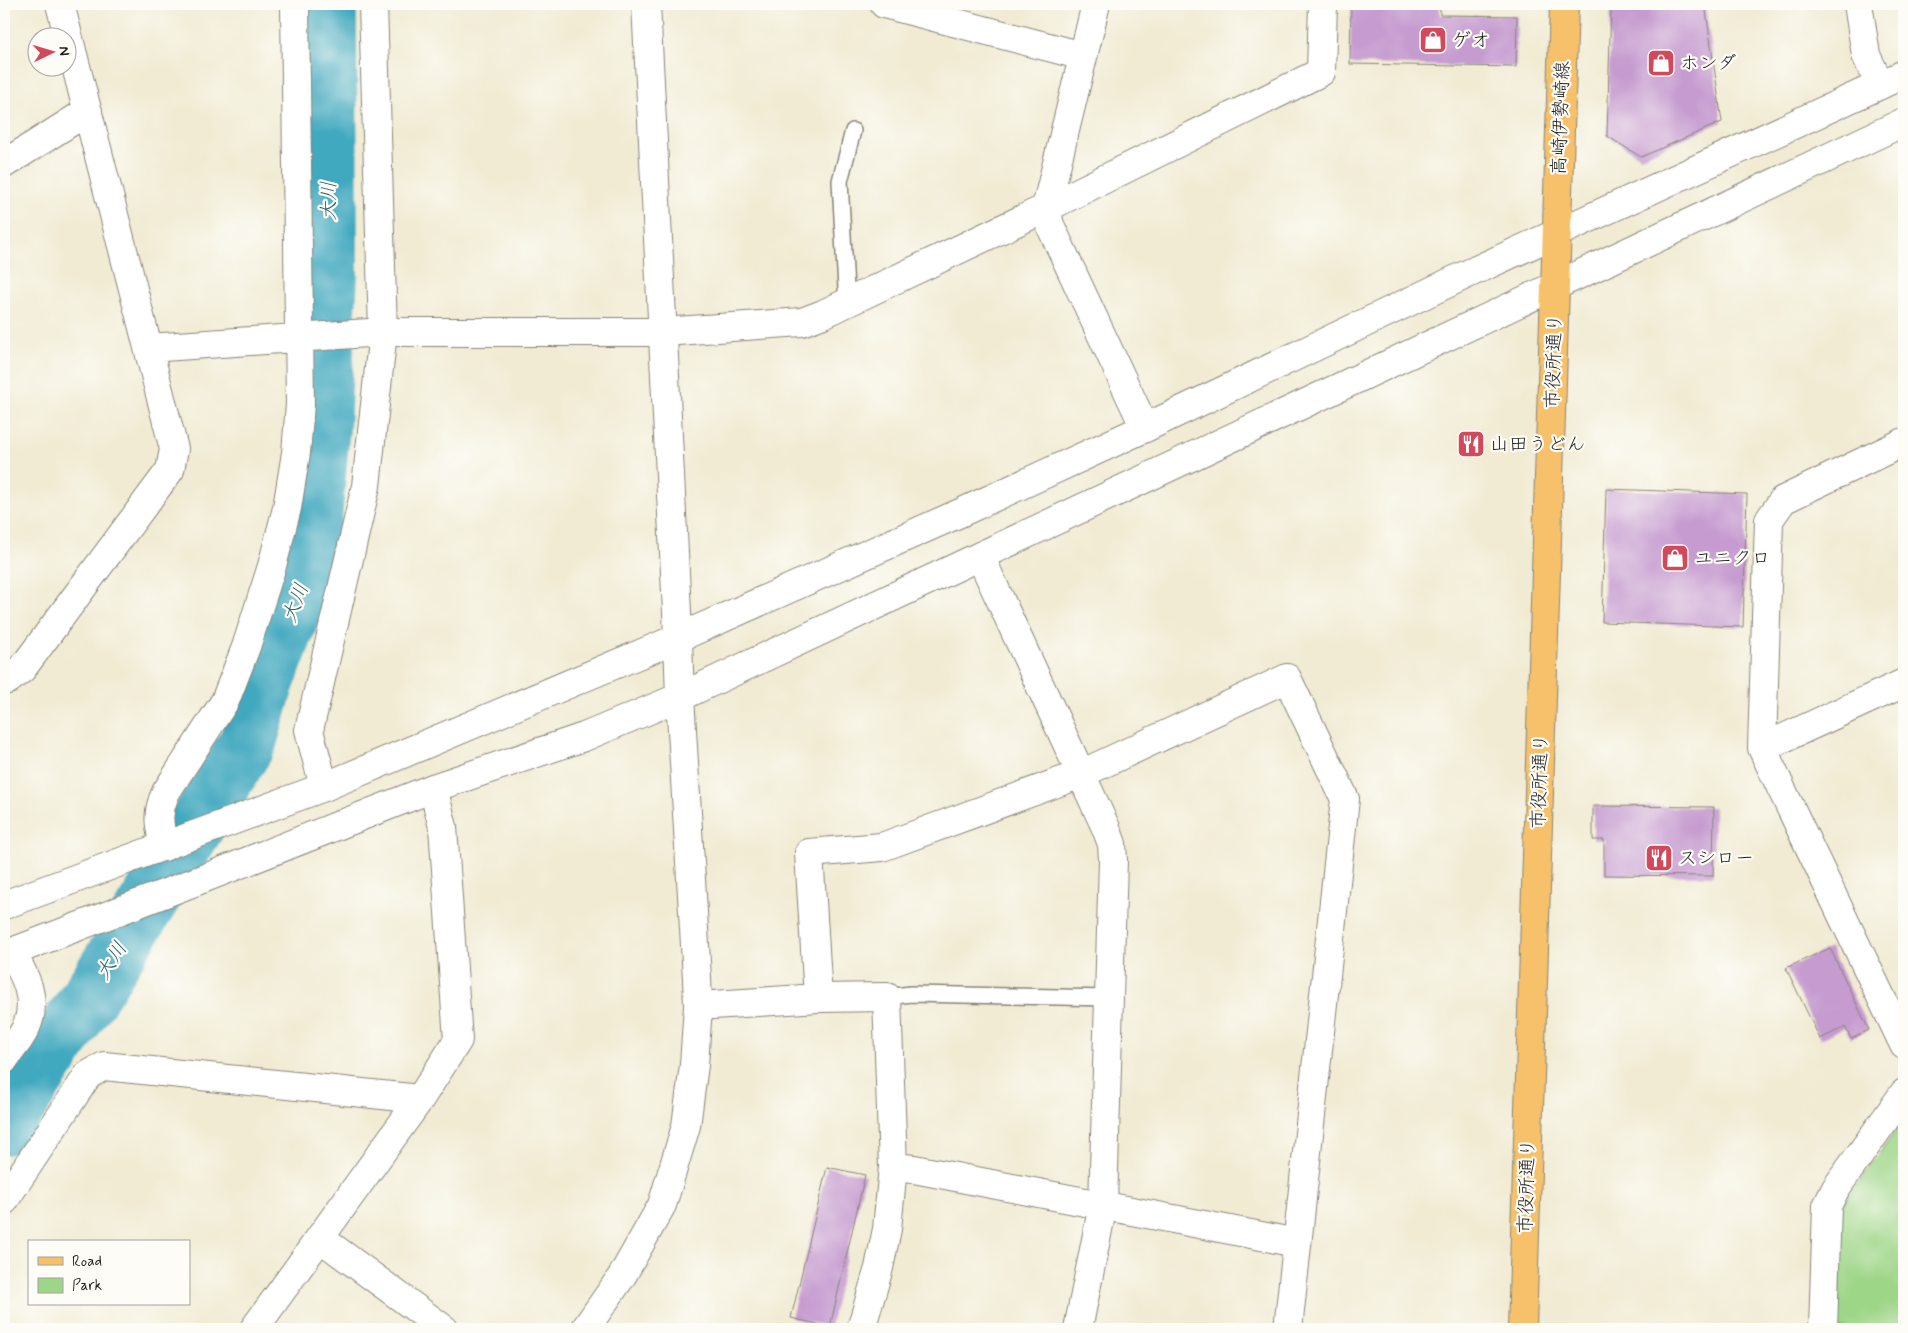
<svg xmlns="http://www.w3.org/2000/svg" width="1908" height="1333" font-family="Mynerve,'Klee One',sans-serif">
<rect width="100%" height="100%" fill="#fdfcf7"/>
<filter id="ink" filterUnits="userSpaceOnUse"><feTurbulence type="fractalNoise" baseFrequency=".02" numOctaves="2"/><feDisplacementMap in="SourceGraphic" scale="10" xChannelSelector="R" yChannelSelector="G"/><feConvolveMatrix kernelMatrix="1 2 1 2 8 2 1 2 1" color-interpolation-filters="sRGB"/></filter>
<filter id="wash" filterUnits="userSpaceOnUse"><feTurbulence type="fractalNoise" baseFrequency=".0096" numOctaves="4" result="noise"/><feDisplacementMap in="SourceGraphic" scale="20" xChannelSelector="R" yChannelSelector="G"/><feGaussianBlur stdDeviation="1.12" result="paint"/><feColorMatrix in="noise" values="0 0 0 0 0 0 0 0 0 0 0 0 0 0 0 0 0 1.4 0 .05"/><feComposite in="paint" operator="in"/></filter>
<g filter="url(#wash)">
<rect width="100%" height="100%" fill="#f1ebd3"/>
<!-- green -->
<path fill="#9ed687" stroke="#5d7952" d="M1904 1119V1329H1837L1842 1206Z"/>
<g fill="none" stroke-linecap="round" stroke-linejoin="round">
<!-- river -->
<path stroke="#3fa8bf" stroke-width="58" d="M4 1126 100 980 248 742 265 684 309 567 321 428 329 273 328 4"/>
</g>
<g id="blocks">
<!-- building -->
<path fill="#c69bd0" d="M1351 4H1440V15L1517 16 1516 67 1350 64Z
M1611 4H1705L1722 122 1641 157 1607 136Z
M1606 489 1747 494 1743 627 1602 622Z
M1593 806 1714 807 1713 876 1604 875V840H1593Z
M1830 948 1869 1030 1851 1039 1845 1027 1820 1039 1786 968Z
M827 1167 865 1175 830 1327 791 1318Z"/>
</g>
</g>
<g filter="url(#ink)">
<use href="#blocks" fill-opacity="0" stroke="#868478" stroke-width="1"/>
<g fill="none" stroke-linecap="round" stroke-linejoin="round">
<!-- service casing -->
<g stroke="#868478" stroke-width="18">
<path id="service" d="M851 301 846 289 840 181 853 131
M887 997 911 994 1109 998"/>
</g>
<!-- minor casing -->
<g stroke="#868478" stroke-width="30">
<path id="minor" d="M884 4 1083 56
M1096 4 1046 208 1050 225 1145 428
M1858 4 1866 55 1880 85
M4 164 88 111
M148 348 383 332H663L802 322 823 314 1046 208 1321 72 1323 4
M1904 442 1783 500 1769 520 1762 748 1904 1045
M980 556 1106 828 1112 844 1113 860 1103 1205 1078 1329
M4 681 8 680 22 669 170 470 174 449 60 4
M1762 748 1904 683
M324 787 309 730 366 486 383 332 373 4
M164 847C159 824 156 814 166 792L225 701 246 647 272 566 287 508 296 453 300 404 295 4
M818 998 809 853 882 847 1081 774 1287 678 1345 799 1288 1329
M698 1006 818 998 887 997 893 1167 887 1229 879 1268 861 1329
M4 1060C11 1049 23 1037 27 1025 38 999 24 974 12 952
M893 1167 914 1169 1297 1243
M4 1201 88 1075 104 1066 420 1099
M320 1238 444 1329
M254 1329 420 1099 458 1040 443 827 433 788
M1823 1329 1827 1206 1836 1188 1904 1093"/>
</g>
<!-- tertiary casing -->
<g stroke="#868478" stroke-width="30">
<path id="tertiary" d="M4 905 324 787 678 638 960 513 1145 428 1461 277 1904 74
M4 955 210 876 433 788 584 737 680 697 1904 122
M585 1329 622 1276 662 1205 686 1126 694 1065 698 1006 697 978 680 697 677 612 646 4"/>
</g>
<!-- primary casing -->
<g stroke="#868478" stroke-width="30">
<path id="primary" d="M1522 1329 1564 4"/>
</g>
<!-- service -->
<use href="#service" stroke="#fff" stroke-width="15"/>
<!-- minor -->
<use href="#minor" stroke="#fff" stroke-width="28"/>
<!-- tertiary -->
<use href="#tertiary" stroke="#fff" stroke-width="28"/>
<!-- primary -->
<use href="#primary" stroke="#f6c16b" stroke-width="28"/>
</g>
</g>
<!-- icons -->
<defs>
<g id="shop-square" transform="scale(1.4375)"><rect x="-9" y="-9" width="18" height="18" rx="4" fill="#d1495b" stroke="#fdfcf7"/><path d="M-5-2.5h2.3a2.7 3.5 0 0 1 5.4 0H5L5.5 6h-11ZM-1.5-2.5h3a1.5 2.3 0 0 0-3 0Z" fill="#fff"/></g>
<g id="restaurant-square" transform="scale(1.4375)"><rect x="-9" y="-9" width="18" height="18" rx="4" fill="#d1495b" stroke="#fdfcf7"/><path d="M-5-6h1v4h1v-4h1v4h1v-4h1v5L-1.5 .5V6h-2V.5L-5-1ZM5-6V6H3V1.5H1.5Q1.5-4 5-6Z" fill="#fff"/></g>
</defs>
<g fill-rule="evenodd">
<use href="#shop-square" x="1433" y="40"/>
<use href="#shop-square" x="1661" y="63"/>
<use href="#restaurant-square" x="1471" y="444"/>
<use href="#shop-square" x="1675" y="558"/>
<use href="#restaurant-square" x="1659" y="858"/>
</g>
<g text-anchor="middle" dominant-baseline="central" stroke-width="4.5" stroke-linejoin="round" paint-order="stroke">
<!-- poi labels -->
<g font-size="19" fill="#1c1c1c" stroke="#fdfcf7" text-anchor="start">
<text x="1452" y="40">ゲオ</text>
<text x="1680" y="63">ホンダ</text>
<text x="1490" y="444">山田うどん</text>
<text x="1694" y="558">ユニクロ</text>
<text x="1678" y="858">スシロー</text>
</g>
<!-- street labels -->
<g font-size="19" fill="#1c1c1c" stroke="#fdfcf7">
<text transform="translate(1561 118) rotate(-88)">高崎伊勢崎線</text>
<text transform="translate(1554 361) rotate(-88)">市役所通り</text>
<text transform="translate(1540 781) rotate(-88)">市役所通り</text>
<text transform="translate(1527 1186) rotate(-88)">市役所通り</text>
</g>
<!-- water labels -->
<g font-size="20" font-style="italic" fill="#2e626e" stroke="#fdfcf7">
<text transform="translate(329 201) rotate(-90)">大川</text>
<text transform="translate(296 603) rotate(-69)">大川</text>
<text transform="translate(112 961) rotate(-58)">大川</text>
</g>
</g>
<!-- margin -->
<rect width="1908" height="1333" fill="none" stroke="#fdfcf7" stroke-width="20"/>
<!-- legend -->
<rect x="28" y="1240" width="162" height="65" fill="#fdfcf7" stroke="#a3a29f"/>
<rect x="38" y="1257" width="25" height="8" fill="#f6c16b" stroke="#a3a29f"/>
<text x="72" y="1266" font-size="15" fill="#1c1c1c">Road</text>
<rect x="38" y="1278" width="25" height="15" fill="#9ed687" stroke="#a3a29f"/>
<text x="72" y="1290" font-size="15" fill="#1c1c1c">Park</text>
<!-- north arrow -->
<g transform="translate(52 52) rotate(85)"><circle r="24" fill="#fdfcf7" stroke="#a3a29f"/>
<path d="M0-4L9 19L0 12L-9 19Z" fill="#d1495b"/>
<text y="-8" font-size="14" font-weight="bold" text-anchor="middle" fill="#1c1c1c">N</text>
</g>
</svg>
